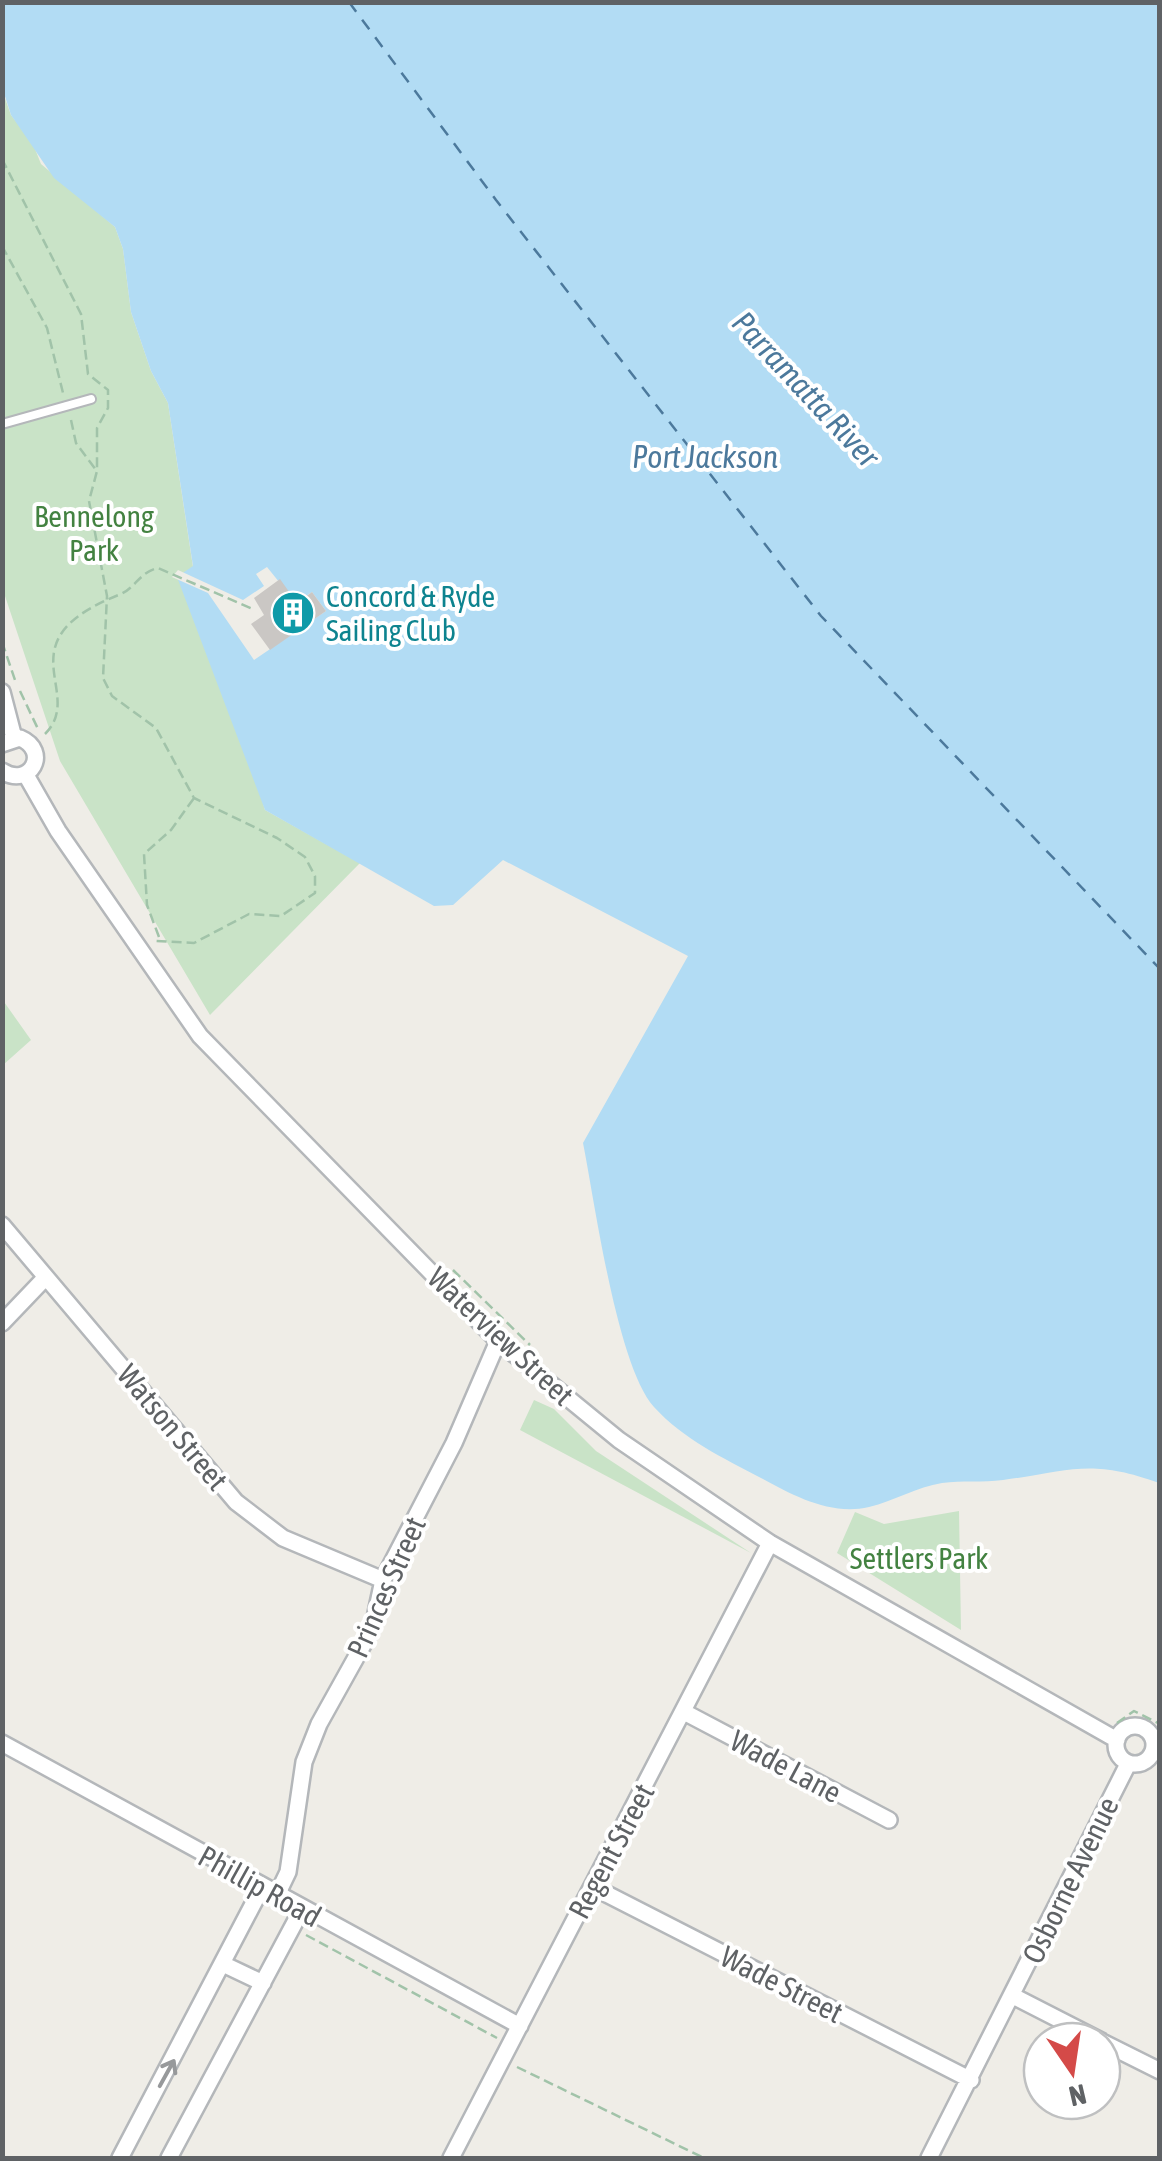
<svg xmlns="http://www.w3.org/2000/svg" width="1162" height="2161" font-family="'Asap Condensed',sans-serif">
<rect width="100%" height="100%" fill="#efede7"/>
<!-- green -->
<path fill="#c9e3c7" d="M2 90 11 115 33 144 41 164 115 227 123 249 131 312 151 371 168 403 193 567 265 810 360 863 210 1015 60 761 3 590Z
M2 999 31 1040 3 1065H2Z
M534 1400 554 1409 596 1451 751 1553 520 1430Z
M959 1511 961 1630 837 1553 855 1512 884 1524Z"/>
<!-- water -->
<path fill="#b2dcf4" d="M3 3H1159V1483C1090 1458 1071 1471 1003 1480 983 1483 962 1480 942 1483 917 1487 894 1501 869 1507 831 1516 794 1496 761 1478 723 1458 683 1439 654 1407 617 1366 595 1203 583 1143L688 956 503 860 453 905 434 906 265 810 177 577 193 566 168 403 151 371 131 312 123 249 115 227 54 178 11 115 3 90Z"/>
<!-- pier -->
<path fill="#efede7" d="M267 567 296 603 312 592 326 611 254 660 208 593 172 577 178 570 243 600 264 586 256 574Z"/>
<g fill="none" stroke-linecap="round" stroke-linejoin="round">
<!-- ferry -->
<path stroke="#4c799c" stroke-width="2.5" stroke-dasharray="12 10" stroke-linecap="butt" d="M349 2 496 200 821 616 1160 969"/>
</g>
<!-- building -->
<path fill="#cac7c4" d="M280 579 297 603 312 592 326 611 270 650 251 624 264 615 254 598Z"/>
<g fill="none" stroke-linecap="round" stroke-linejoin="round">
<!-- lane casing -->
<g stroke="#b4b7ba" stroke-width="12">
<path id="lane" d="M2 424 91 399"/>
</g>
<!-- street casing -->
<g stroke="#b4b7ba" stroke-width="20">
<path id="street" d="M2 692 14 738
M2 744 20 738C51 751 30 789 2 771
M26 775 58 831 200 1036 498 1341 619 1440 770 1543 1117 1740
M2 1225 236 1502 283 1538 383 1580
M2 1323 45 1278
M684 1712 889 1820
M1116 1745a19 19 0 1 1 38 0a19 19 0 1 1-38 0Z
M2 1743 520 2026
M593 1887 971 2080
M277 1895 288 1872 304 1762 319 1724 373 1627 383 1580 454 1443 498 1341
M225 1965 263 1983
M1013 1996 1101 2041
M1102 2042 1160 2071
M120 2158 262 1887
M169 2158 302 1909
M451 2158 770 1543
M929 2158 1128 1764"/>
</g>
<!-- path -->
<path stroke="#a1c3a9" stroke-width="2.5" stroke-dasharray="10 5" stroke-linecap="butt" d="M2 159 81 314 88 374 108 390V408L97 428V471L89 501 107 596 103 678 112 696 156 728 194 798 277 838 305 857 315 876V893L281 916 249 914 194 943 156 941
M2 246 47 328 63 393
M71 420 76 443 96 470
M2 642 15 680
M20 691 38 729
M45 734C87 692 0 641 121 594 136 587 140 572 158 568L255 610
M159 937 147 905 144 854 171 830 194 798
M453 1270 530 1345
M1117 1723 1134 1711 1160 1724
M306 1935 497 2038
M517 2067 704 2158"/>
<!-- lane -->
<use href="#lane" stroke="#fff" stroke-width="8"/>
<!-- street -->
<use href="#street" stroke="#fff" stroke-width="15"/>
</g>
<!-- one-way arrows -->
<defs><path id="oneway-shaft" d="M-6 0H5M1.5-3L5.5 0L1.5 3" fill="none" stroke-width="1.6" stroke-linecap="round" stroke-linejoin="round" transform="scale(2.5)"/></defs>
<use stroke="#97999b" href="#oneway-shaft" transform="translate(167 2073) rotate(-61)"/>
<!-- icons -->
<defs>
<g id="building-disc" transform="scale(2.25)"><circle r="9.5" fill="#0f9aa8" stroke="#fff"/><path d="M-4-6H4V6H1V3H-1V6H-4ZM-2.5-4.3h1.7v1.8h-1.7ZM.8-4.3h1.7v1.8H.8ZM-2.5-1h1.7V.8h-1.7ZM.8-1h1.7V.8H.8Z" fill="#fff"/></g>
</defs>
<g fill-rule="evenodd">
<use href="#building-disc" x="293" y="613"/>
</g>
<g text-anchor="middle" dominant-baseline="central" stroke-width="8" stroke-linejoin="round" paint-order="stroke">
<!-- park labels -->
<g font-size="30" fill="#438241" stroke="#fff">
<text x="94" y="516">Bennelong<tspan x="94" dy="34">Park</tspan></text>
<text x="919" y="1558">Settlers Park</text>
</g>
<!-- culture labels -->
<g font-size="30" fill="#0d838f" stroke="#fff" text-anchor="start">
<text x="326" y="596">Concord &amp; Ryde<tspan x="326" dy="34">Sailing Club</tspan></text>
</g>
<!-- street labels -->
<g font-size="30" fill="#5f6265" stroke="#fff">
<text transform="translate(501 1336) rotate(43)">Waterview Street</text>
<text transform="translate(173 1427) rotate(50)">Watson Street</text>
<text transform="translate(386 1587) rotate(-66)">Princes Street</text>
<text transform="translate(786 1766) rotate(28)">Wade Lane</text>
<text transform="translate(611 1851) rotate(-62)">Regent Street</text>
<text transform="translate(1070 1880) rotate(-64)">Osborne Avenue</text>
<text transform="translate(260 1886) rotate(29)">Phillip Road</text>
<text transform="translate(782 1984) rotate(27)">Wade Street</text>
</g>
<!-- water labels -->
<g font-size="32" font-style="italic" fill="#4c799c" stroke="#fff">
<text transform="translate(806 389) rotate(47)">Parramatta River</text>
<text x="705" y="456">Port Jackson</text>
</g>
</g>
<!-- border -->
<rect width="1162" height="2161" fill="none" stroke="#5f6265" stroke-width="10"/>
<!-- north arrow -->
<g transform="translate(1072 2071) rotate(167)"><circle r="48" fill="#ffffff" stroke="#bfc0c1" stroke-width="2.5"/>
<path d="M0-8L18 38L0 25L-18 38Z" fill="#d44a48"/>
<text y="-15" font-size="28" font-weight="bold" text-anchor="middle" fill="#5f6265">N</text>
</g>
</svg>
